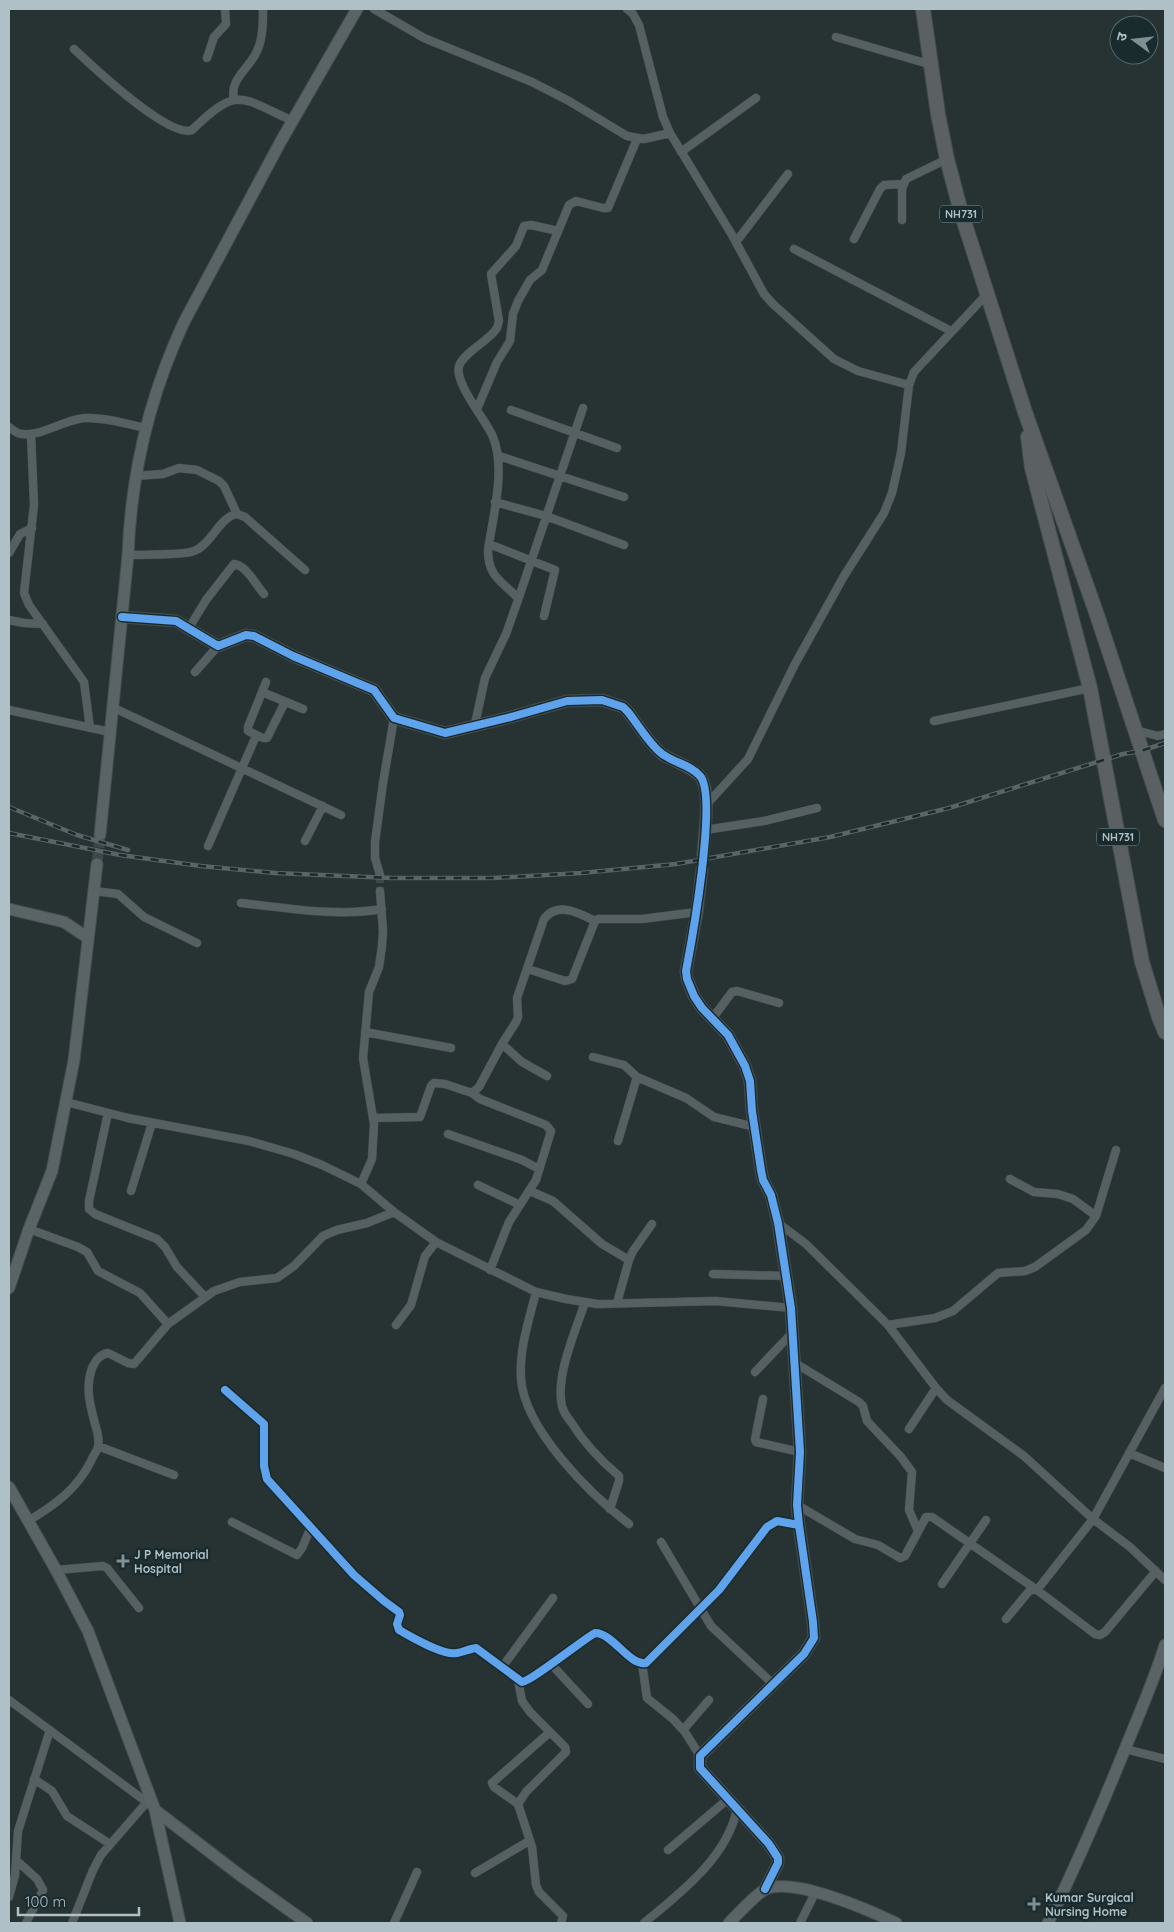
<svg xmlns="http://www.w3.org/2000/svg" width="1174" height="1932" font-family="Quicksand,'Noto Sans Devanagari',sans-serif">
<rect width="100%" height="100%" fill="#273233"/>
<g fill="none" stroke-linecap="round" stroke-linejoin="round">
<!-- street-tunnel -->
<path stroke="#3b4749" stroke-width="8" stroke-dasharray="8 4" stroke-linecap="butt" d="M380 875V891"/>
<!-- secondary-tunnel -->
<path stroke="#3b4749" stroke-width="11" stroke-dasharray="11 5.5" stroke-linecap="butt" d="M97 864 100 835"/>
<!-- street casing -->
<g stroke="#444d4e" stroke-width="9">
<path id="street" d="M374 9 424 38 532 82 569 101 627 136 644 139 670 133
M627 9 633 14 639 25 663 117 670 133 732 235 764 294 773 304 834 359 858 371 909 385
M836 37 932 65
M74 49C91 65 169 139 192 130 239 85 239 97 293 121
M207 58 214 37 226 24 225 9
M234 99C229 79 250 68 257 51 263 38 263 23 263 9
M681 152 756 98
M902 220V189L906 179 947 159
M854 239 880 189 884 185 903 184
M736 242 788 174
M794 249 951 331
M477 409 497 362 510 341 513 314 518 301 530 280 542 270 569 205 576 201 603 208H608L637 139
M511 410 617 448
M9 427C13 430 17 434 22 434 41 437 65 419 85 418 105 417 126 424 146 428
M31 434 34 505 24 593 29 605 84 682 90 728
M499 456 624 497
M135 476 163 474 179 468 197 470 219 481 224 486 237 514
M495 502 546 516 624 545
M489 544 555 570 544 616
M9 553 20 534 32 528
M128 555C143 554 181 556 194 551 211 545 220 516 237 514L245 517 305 570
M518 600 583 408
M9 620 24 623 43 624
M189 628 206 600 234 564C246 565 256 585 264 594
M195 672 218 646
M266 682 248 727V731L263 738H267L285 702
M262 692 303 709
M112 707 341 815
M9 710 110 732
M934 721 1090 688
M475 724 485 678 506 634 518 600 517 597C500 580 488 576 488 550 493 517 506 468 493 437 486 420 454 383 459 366 464 352 489 341 497 328L499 321 491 274 516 246 524 226 531 225 558 231
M1135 730 1158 736 1165 734
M706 805 748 759 795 664 844 576 884 513 892 493 901 453 909 385 914 372 987 294
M705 830 764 821 817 808
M305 841 323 806
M208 846 256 736
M380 875 375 858V842L383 783 394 718
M94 891 118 894 144 917 197 943
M241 903C288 908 336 917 382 909
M528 969 565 981 572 979 595 921 598 919H642L697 912
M712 1019 732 992 737 991 779 1003
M365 1032 451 1048
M502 1044 522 1062 547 1076
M593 1057 624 1065 637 1077 686 1098 714 1117 755 1127
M472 1093 480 1099 546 1125 551 1131 536 1180 509 1222 490 1270
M66 1102 128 1118 249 1141 294 1154 322 1165 361 1184 394 1212 436 1242 536 1292 566 1299 597 1304 715 1301 791 1308
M108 1113 89 1201V1209L95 1214 157 1239 165 1247 177 1267 205 1297
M373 1118 420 1117 431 1086 434 1083 445 1084 472 1093 479 1087 502 1044 516 1022 518 1017 517 998 544 919C557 901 579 913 595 921
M448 1134 522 1160 539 1169
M618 1141 637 1077
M1010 1179 1034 1192 1058 1194 1073 1199 1096 1216
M361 1184 372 1159 374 1124 363 1058 369 992 379 967 382 946 383 931 380 891
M478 1185 520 1205
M131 1191 152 1123
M530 1191 553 1201 602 1244 629 1260
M778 1223 806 1244 888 1325 936 1388 947 1400 1024 1456 1093 1519 1130 1547 1165 1580
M29 1229 78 1247 87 1252 98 1271 140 1293 168 1324
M713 1274 786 1276
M536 1292C529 1320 519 1349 521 1379 525 1430 590 1494 629 1524
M585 1302C576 1330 555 1376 562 1406 563 1411 567 1417 571 1422 584 1443 600 1460 619 1476V1481L610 1509
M617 1303 629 1260 633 1251 652 1224
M396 1325 411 1305 425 1256 436 1242
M888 1325 935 1318 953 1311 998 1273 1025 1271 1035 1267 1086 1230 1096 1216 1116 1150
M795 1363 859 1402 863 1406 867 1421 901 1457 912 1472 909 1510 918 1531
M755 1372 793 1332
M225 1390 264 1424V1466L267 1479 354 1575 384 1601 399 1612 400 1615 397 1624 399 1630C412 1637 443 1656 457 1653 463 1652 469 1649 476 1648L522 1682C530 1682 581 1641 595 1633 613 1633 629 1666 646 1663L719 1590 767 1527 777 1521 799 1525
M763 1399 755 1439 756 1442 800 1452
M909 1429 936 1388
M98 1446 174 1475
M1129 1453 1165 1468
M797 1505 855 1539 878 1545 900 1558 905 1556 926 1517H932L1037 1590 1095 1634 1100 1635 1105 1632 1156 1571
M28 1521C55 1505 77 1489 91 1461 93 1456 97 1451 98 1447 100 1439 97 1431 95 1424 90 1404 85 1388 92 1368 96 1360 99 1355 108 1353L128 1363 134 1364 168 1324 214 1291 240 1282 277 1278 294 1266 323 1236 337 1230 367 1223 394 1212
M232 1522 297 1555 302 1548 311 1527
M661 1542 711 1626 773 1684
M56 1570 103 1566 107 1568 139 1608
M942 1584 986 1520
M1006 1619 1030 1590H1037L1093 1519 1165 1388
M642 1663 647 1698 673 1719 685 1732 700 1756
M551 1664 588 1704
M503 1666 553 1598
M518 1680 522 1701 530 1712 565 1747 566 1752 526 1792 518 1804 532 1847 536 1885 539 1892 563 1916 561 1923
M9 1700 152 1806
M683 1730 709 1700
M1125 1749 1165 1759
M34 1779 52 1791 67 1816 110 1844
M518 1804 494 1787 492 1783 550 1732
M668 1850 728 1799
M16 1860 37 1879 43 1890 26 1923
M475 1873 529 1841
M9 1897 15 1875 18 1831 50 1730
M72 1923 93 1870 101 1855 147 1802
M394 1923 417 1872
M644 1923C680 1893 727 1858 737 1809
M800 1923 815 1893"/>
</g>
<!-- secondary casing -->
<g stroke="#444d4e" stroke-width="13">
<path id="secondary" d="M122 617 176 621 218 646 246 635 254 636 293 656 374 690 394 718 445 733 511 717 567 701 602 700 623 707 628 712C636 722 652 747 662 754 674 762 688 765 699 775 712 788 704 837 703 855
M100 835 128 555C131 475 150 395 184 322L281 141 357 9
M702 869 697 912 686 971 687 979 694 996 702 1008 728 1035 745 1066 750 1081 752 1111 761 1170 763 1180 771 1195 778 1223 791 1308 800 1452 797 1505 799 1525 813 1622 814 1638 804 1654 700 1756V1768L769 1844 778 1858V1863L765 1889
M9 909 64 922 88 938
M9 1288 29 1229 52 1171 74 1060 97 864
M9 1487 56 1570 88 1631 155 1810 180 1923
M155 1810 241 1876 307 1923
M729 1923C737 1915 757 1893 766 1889 794 1877 869 1910 896 1923
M1048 1923C1076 1866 1101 1808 1125 1749 1139 1714 1154 1681 1165 1645"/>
</g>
<!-- highway casing -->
<g stroke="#434d4f" stroke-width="16">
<path id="highway" d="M923 9 938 114 947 159 961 212 1025 412 1096 612 1165 820
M1028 437 1032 468 1090 688 1142 962 1159 1017 1165 1032"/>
</g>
<!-- street -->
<use href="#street" stroke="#566062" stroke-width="8"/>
<!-- secondary -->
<use href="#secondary" stroke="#5a6467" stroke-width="11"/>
<!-- highway -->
<use href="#highway" stroke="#5b6162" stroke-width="14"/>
<!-- rail casing -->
<g stroke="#5a6365" stroke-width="4.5">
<path id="rail" d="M9 807 77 835 128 850
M9 833 120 855 201 866 275 873 392 878H493L581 873 676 864 830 837 949 808 1123 754 1141 751 1165 743"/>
</g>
<!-- rail -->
<use href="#rail" stroke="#1a2b2e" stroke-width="2.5" stroke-dasharray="8" stroke-linecap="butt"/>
<!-- cycleway casing -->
<g stroke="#1a2b2e" stroke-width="11">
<path id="cycleway" d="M122 617 176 621 218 646 246 635 254 636 293 656 374 690 394 718 445 733 511 717 567 701 602 700 623 707 628 712C637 723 650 745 661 753 673 763 690 764 700 776 718 796 692 940 686 971L687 979 694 996 702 1008 728 1035 745 1066 750 1081 752 1111 761 1170 763 1180 771 1195 778 1223 791 1308 800 1452 797 1505 799 1525 813 1622 814 1638 804 1654 700 1756V1768L769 1844 778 1858V1863L765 1889
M225 1390 264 1424V1466L267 1479 354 1575 384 1601 399 1612 400 1615 397 1624 399 1630C412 1637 443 1656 457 1653 463 1652 469 1649 476 1648L522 1682C530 1682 581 1641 595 1633 613 1633 629 1666 646 1663L719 1590 767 1527 777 1521 799 1525"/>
</g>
<!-- cycleway -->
<use href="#cycleway" stroke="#60a3ed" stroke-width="8"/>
</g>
<!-- markers -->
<g fill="#7f8f93" stroke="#1a2b2e" stroke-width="2">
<path d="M120.5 1553.5h5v5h5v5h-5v5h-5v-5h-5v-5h5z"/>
<path d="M1031.5 1896.5h5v5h5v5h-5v5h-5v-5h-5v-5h5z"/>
</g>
<g text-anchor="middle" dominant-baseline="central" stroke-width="5" stroke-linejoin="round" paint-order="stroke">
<!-- shield labels -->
<g fill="#1a2b2e" stroke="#829498" stroke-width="1">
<rect x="940" y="205.5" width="42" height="17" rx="4"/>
<rect x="1097" y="828.5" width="42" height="17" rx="4"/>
</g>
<g font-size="11" font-weight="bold" fill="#afc1c6">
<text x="961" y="214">NH731</text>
<text x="1118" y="837">NH731</text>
</g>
<!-- poi labels -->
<g font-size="12" font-weight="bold" fill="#afc1c6" stroke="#1a2b2e" text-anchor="start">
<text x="134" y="1554">J P Memorial<tspan x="134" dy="14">Hospital</tspan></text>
<text x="1045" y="1897">Kumar Surgical<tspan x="1045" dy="14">Nursing Home</tspan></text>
</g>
</g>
<!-- border -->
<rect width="1174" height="1932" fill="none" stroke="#afc1c6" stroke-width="20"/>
<!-- north arrow -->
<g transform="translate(1134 40) rotate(285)"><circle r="24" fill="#1a2b2e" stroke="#56676b"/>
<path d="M0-4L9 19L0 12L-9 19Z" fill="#7f8f93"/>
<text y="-8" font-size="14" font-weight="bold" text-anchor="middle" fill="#afc1c6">उ</text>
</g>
<!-- scale -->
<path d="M18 1907v8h121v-8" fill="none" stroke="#afc1c6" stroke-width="2.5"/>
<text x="25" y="1907" font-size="15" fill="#afc1c6" stroke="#1a2b2e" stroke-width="4" paint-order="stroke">100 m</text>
</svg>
